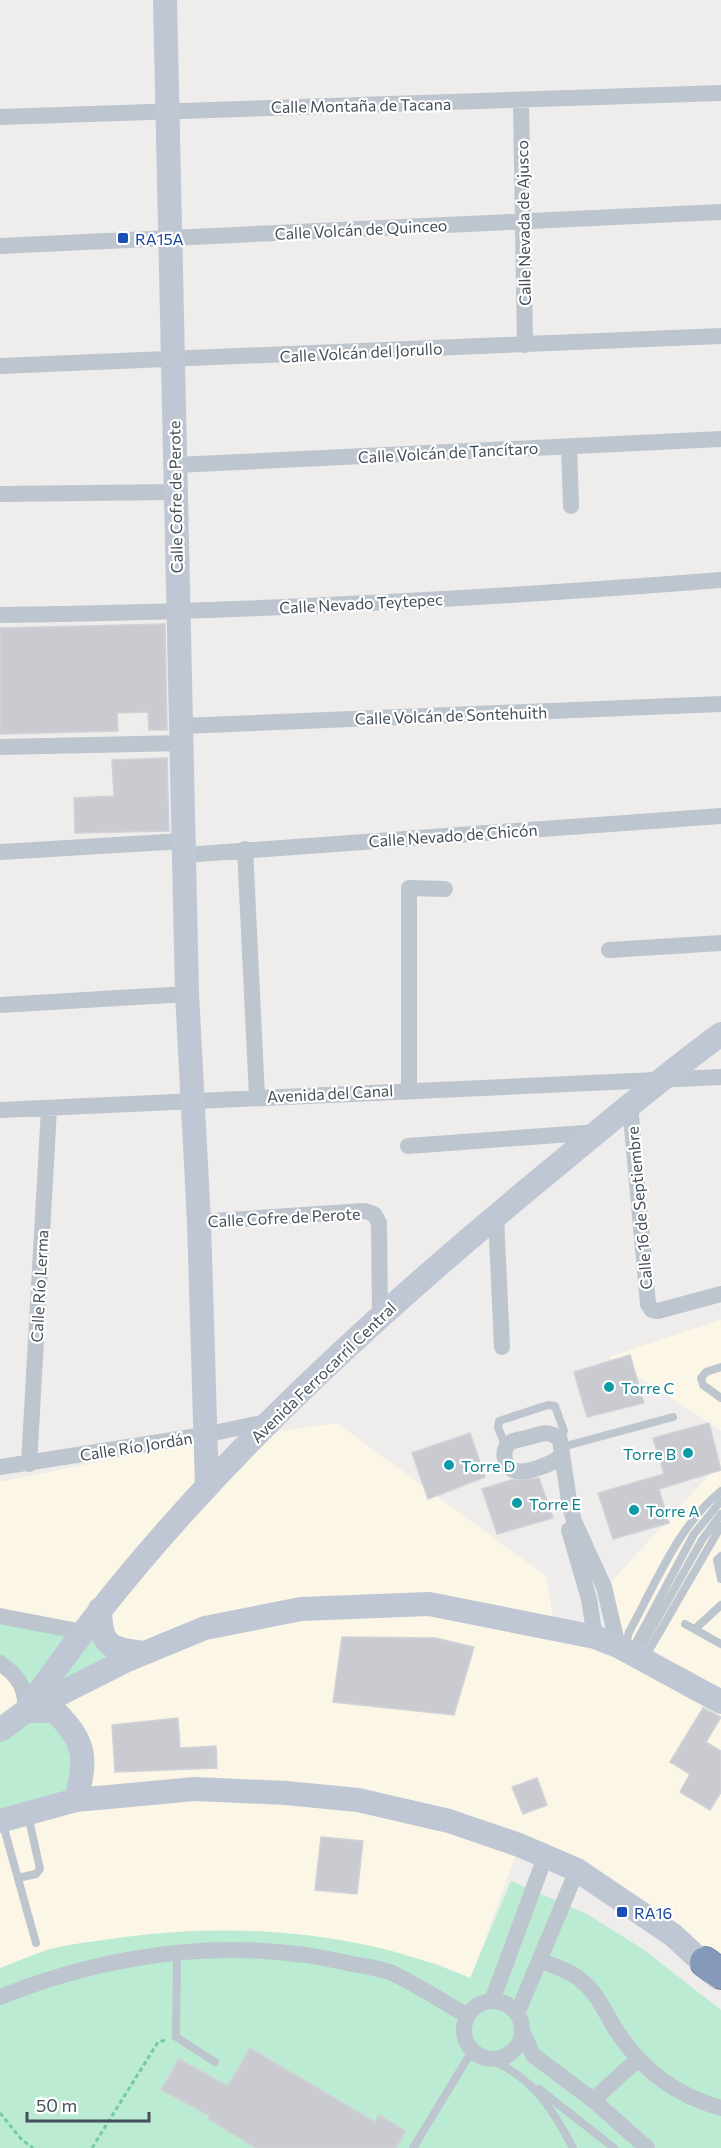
<svg xmlns="http://www.w3.org/2000/svg" width="721" height="2148" font-family="Commissioner,sans-serif">
<rect width="100%" height="100%" fill="#efecec"/>
<!-- commercial -->
<path fill="#fbf6e5" d="M721 1320V1431L609 1357 662 1339Z
M337 1423 546 1576 555 1628 624 1649 612 1581 721 1462V1973L519 1846 471 1978 436 1963 302 1936 204 1930 147 1934 49 1950 0 1968V1482L207 1440 208 1483 267 1433Z"/>
<!-- green -->
<path fill="#bbecd3" d="M0 1616 102 1631 143 1653 27 1710 73 1731 76 1800 0 1821V1730L26 1711 0 1663Z
M511 1881 587 1914 643 1949 721 2010V2148H0V1968C16 1962 31 1955 47 1950 67 1944 90 1942 111 1939 230 1921 359 1930 470 1978Z"/>
<!-- building -->
<path fill="#c9cbd1" stroke="#d0d2d8" stroke-width="1.5" d="M165 624 167 730H149L148 712 117 713 118 731 0 734V628Z
M167 758 169 831 75 833 74 798 114 796 112 760Z
M630 1355 644 1403 587 1417 574 1372Z
M709 1423 721 1470 659 1489 669 1523 613 1539 598 1493 664 1474 653 1438Z
M470 1433 485 1477 428 1499 412 1453Z
M539 1478 553 1518 497 1534 482 1489 511 1480Z
M342 1637 435 1638 474 1647 454 1715 333 1702Z
M703 1708 721 1717 706 1742 721 1751V1792L710 1810 680 1792 690 1774 670 1762Z
M178 1718 180 1748 216 1746 217 1768 115 1772 112 1725Z
M537 1778 547 1805 523 1814 512 1787Z
M321 1837 363 1841 357 1894 315 1890Z
M250 2048 375 2122 379 2115 406 2131 396 2148H256L208 2119 210 2116 161 2090 179 2059 228 2086Z"/>
<g fill="none" stroke-linecap="round" stroke-linejoin="round">
<!-- highway casing -->
<g stroke="#7085a6" stroke-width="32">
<path id="highway" d="M705 1962 721 1974"/>
</g>
<!-- path -->
<path stroke="#75c9a8" stroke-width="3" stroke-dasharray="4.5 3" stroke-linecap="butt" d="M0 2113 22 2140 33 2148
M92 2148 158 2042 166 2040"/>
<!-- lane -->
<path stroke="#bdc5ce" stroke-width="8" d="M721 1367 706 1372 701 1378 703 1385 721 1398
M562 1447 673 1417
M506 1448 498 1427 499 1421 548 1405 555 1406 564 1431 560 1440
M721 1556 717 1560 721 1579
M685 1624 721 1644
M695 1629 721 1605
M625 1647 629 1632C656 1583 678 1526 721 1491
M631 1652 694 1534 721 1501
M637 1655 702 1540 721 1514
M644 1659 721 1526
M2 1821 36 1943
M18 1878 36 1874 40 1869 28 1815
M177 1952 176 2037 215 2062
M488 2059C531 2075 553 2109 573 2148
M539 2089 614 2148
M413 2148 472 2051"/>
<!-- street -->
<path stroke="#bdc5ce" stroke-width="16" d="M521 101 525 345
M0 117 721 93
M0 246 721 212
M0 366 721 336
M569 447 571 506
M175 465 721 439
M0 494 175 492
M0 615C241 612 481 599 721 580
M182 726 721 704
M0 747 183 743
M245 849 257 1097
M0 852 184 841
M185 855 721 816
M609 950 721 943
M0 1005 187 994
M409 1089V888L445 889
M630 1105 648 1304 652 1310 658 1311 721 1294
M0 1110 721 1077
M408 1146 598 1132
M496 1216 502 1347
M199 1222 365 1211 374 1214 379 1223 380 1315
M561 1456C553 1464 524 1475 513 1470 503 1465 501 1448 511 1442 516 1439 524 1439 530 1437 542 1433 550 1430 560 1440L569 1501 574 1521 604 1587 618 1646
M29 1464 49 1109
M0 1467 204 1435 271 1421
M569 1530 589 1599 595 1637
M0 1616 83 1632
M0 1663C20 1677 25 1687 26 1711
M541 1961C554 1966 571 1971 582 1981 598 1994 606 2014 616 2030 642 2070 675 2095 721 2108
M0 1997C110 1953 232 1936 348 1963 362 1966 379 1968 392 1973 418 1985 443 2002 468 2016
M492 2001 545 1857
M464 2030a29 29 0 1 1 58 0a29 29 0 1 1-58 0Z
M517 2014 577 1870
M523 2033 533 2055 593 2100 647 2148
M593 2100 637 2060"/>
<!-- secondary -->
<path stroke="#bfc7d5" stroke-width="24" d="M165 0 187 994 199 1222 207 1486
M100 1609C101 1646 109 1649 143 1653
M26 1711C166 1506 348 1338 538 1181 599 1131 658 1080 721 1034
M27 1711H55C86 1743 87 1757 76 1800
M0 1730 26 1711 125 1661 205 1628 301 1609 429 1604 595 1637 618 1646 721 1702
M0 1821 76 1800 195 1789 286 1793 358 1800 449 1821 519 1845 577 1870 673 1935 717 1976"/>
<!-- highway -->
<use href="#highway" stroke="#859aba" stroke-width="30"/>
</g>
<!-- markers -->
<g fill="#1a4fb4" stroke="#fff" stroke-width="2">
<rect x="117" y="232" width="12" height="12" rx="3"/>
<rect x="616" y="1906" width="12" height="12" rx="3"/>
</g>
<g fill="#0f9aa8" stroke="#fff" stroke-width="2">
<circle cx="609" cy="1387" r="6"/>
<circle cx="688" cy="1453" r="6"/>
<circle cx="449" cy="1465" r="6"/>
<circle cx="517" cy="1503" r="6"/>
<circle cx="634" cy="1510" r="6"/>
</g>
<g text-anchor="middle" dominant-baseline="central" stroke-width="4.5" stroke-linejoin="round" paint-order="stroke">
<!-- street labels -->
<g font-size="16" fill="#454e59" stroke="#fff">
<text transform="translate(361 105) rotate(-1)">Calle Montaña de Tacana</text>
<text transform="translate(523 223) rotate(-91)">Calle Nevada de Ajusco</text>
<text transform="translate(361 229) rotate(-3)">Calle Volcán de Quinceo</text>
<text transform="translate(361 352) rotate(-3)">Calle Volcán del Jorullo</text>
<text transform="translate(448 452) rotate(-3)">Calle Volcán de Tancítaro</text>
<text transform="translate(175 497) rotate(-91)">Calle Cofre de Perote</text>
<text transform="translate(361 603) rotate(-3)">Calle Nevado Teytepec</text>
<text transform="translate(451 715) rotate(-2)">Calle Volcán de Sontehuith</text>
<text transform="translate(453 835) rotate(-4)">Calle Nevado de Chicón</text>
<text transform="translate(330 1093) rotate(-3)">Avenida del Canal</text>
<text transform="translate(639 1208) rotate(-95)">Calle 16 de Septiembre</text>
<text transform="translate(284 1217) rotate(-3)">Calle Cofre de Perote</text>
<text transform="translate(39 1286) rotate(-87)">Calle Río Lerma</text>
<text transform="translate(323 1372) rotate(-44)">Avenida Ferrocarril Central</text>
<text transform="translate(136 1446) rotate(-9)">Calle Río Jordán</text>
</g>
<!-- transit labels -->
<g font-size="16" fill="#164399" stroke="#fff" text-anchor="start">
<text x="135" y="238">RA15A</text>
<text x="634" y="1912">RA16</text>
</g>
<!-- culture labels -->
<g font-size="16" fill="#0d838f" stroke="#fff" text-anchor="start">
<text x="621" y="1387">Torre C</text>
<text x="676" y="1453" text-anchor="end">Torre B</text>
<text x="461" y="1465">Torre D</text>
<text x="529" y="1503">Torre E</text>
<text x="646" y="1510">Torre A</text>
</g>
</g>
<!-- scale -->
<path d="M27 2112v9h122v-9" fill="none" stroke="#454e59" stroke-width="3"/>
<text x="36" y="2112" font-size="18" fill="#454e59" stroke="#ffffff" stroke-width="4.5" paint-order="stroke">50 m</text>
</svg>
